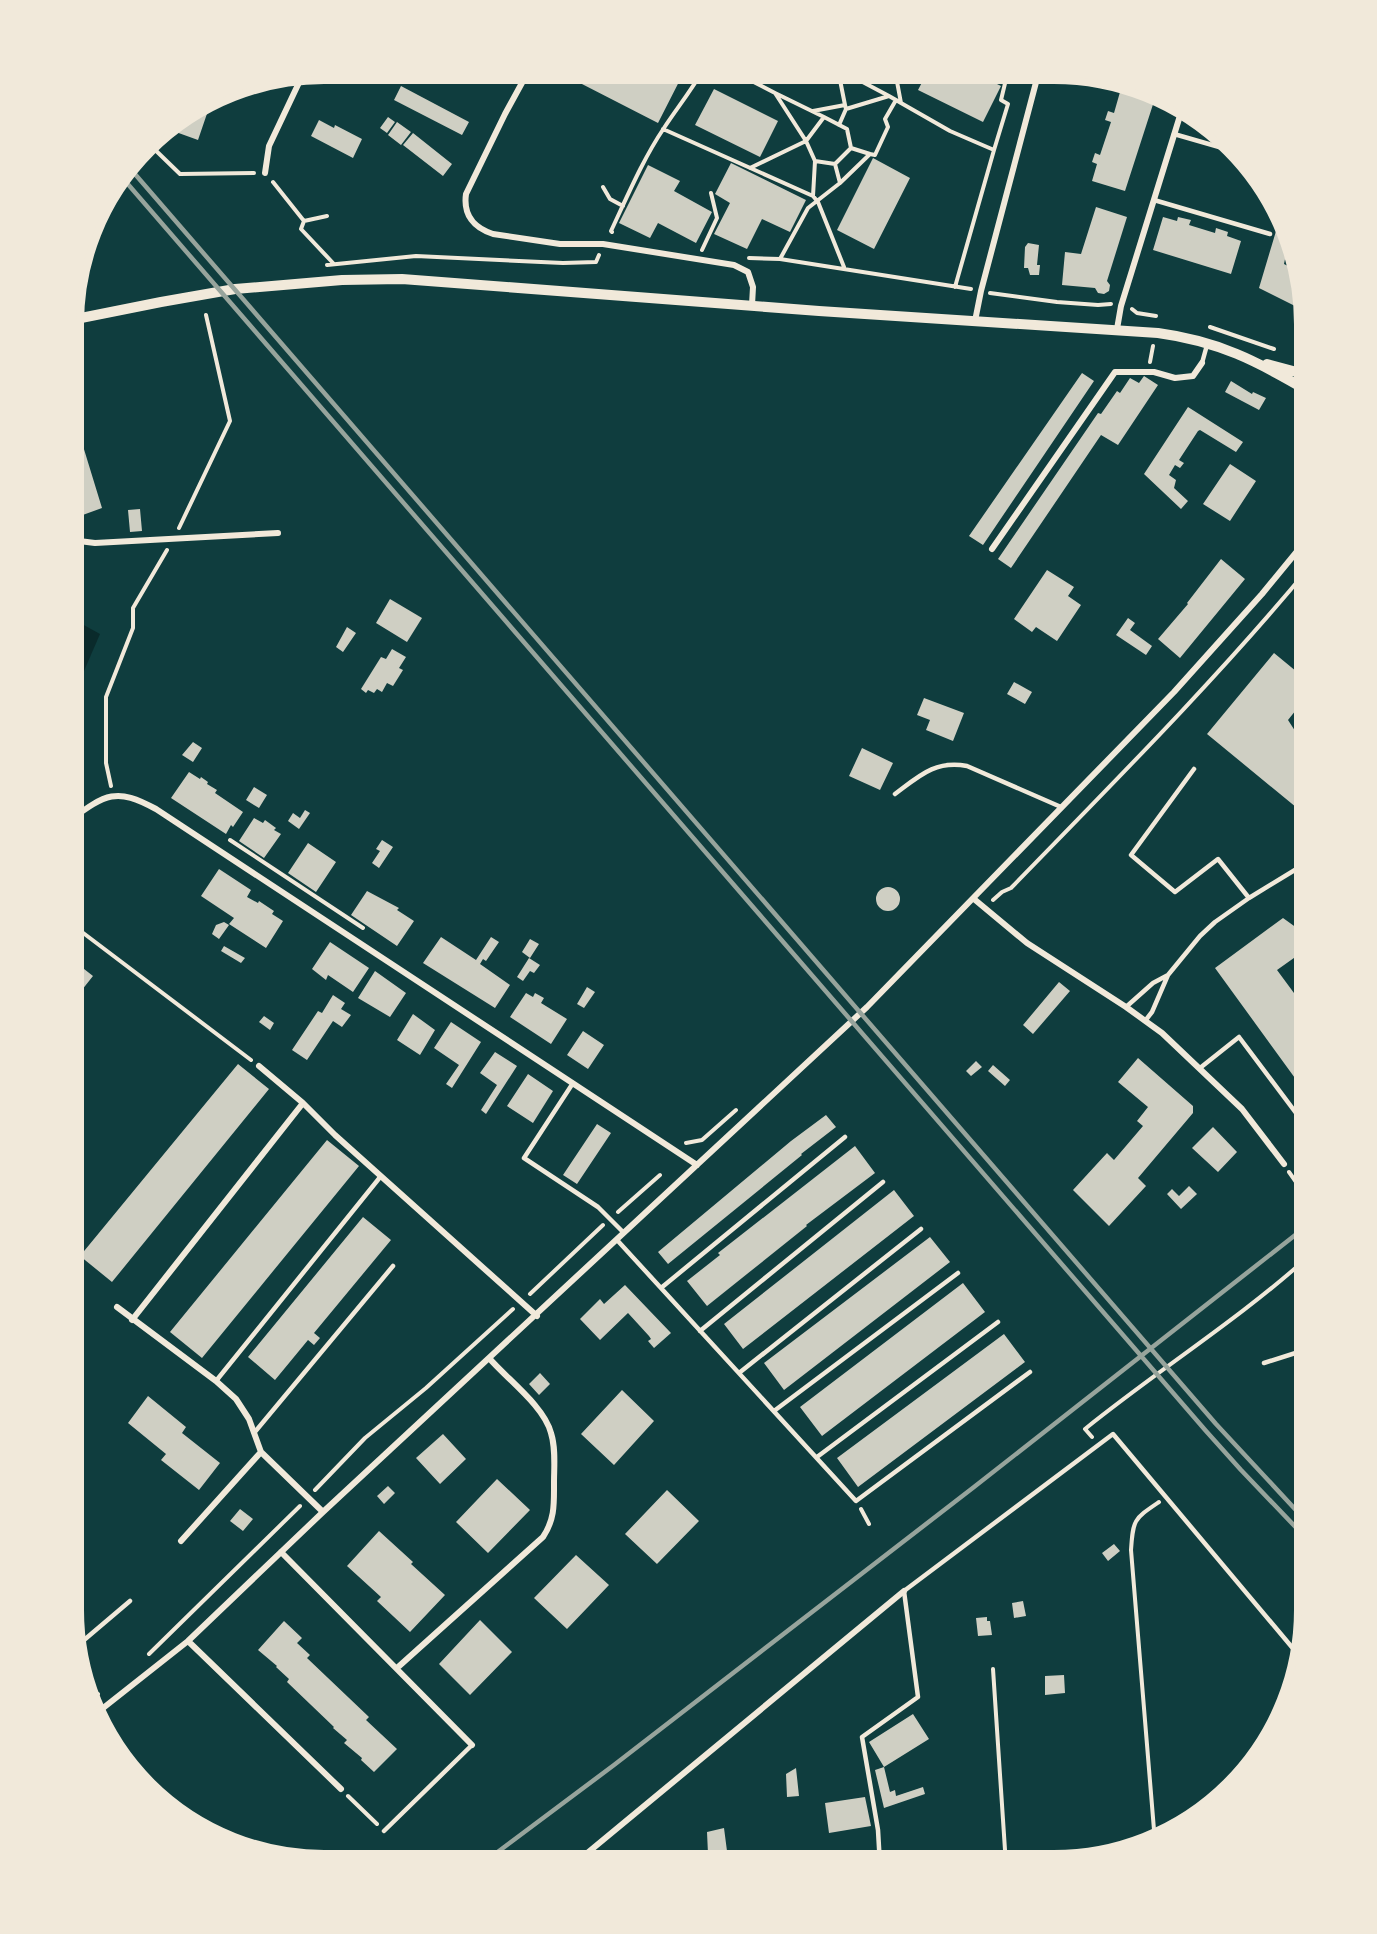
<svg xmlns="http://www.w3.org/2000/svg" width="1377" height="1934" font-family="Lato,sans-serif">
<rect width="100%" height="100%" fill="#0f3d3e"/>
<!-- water -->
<path fill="#0a2a2b" d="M71 618 100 634 71 701Z"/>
<!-- building -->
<path fill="#cfcfc3" d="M588 70H685L658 123 580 83Z
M928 71H971L1001 86 983 122 918 90Z
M1118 79 1157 92 1125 191 1092 181 1097 164 1092 162 1095 153 1100 155 1111 122 1105 120 1108 111 1114 113 1122 85 1117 84Z
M401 86 469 122 462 135 394 100Z
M714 89 778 121 760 157 695 125Z
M212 99 198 140 173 131 177 120Z
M1194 113 1208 121 1217 132 1216 136 1204 132 1205 127 1191 123Z
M388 117 395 122 387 133 380 128Z
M319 120 334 128 335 125 362 139 353 158 311 136Z
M397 122 411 132 401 145 388 135Z
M413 133 452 164 443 176 403 145Z
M873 158 910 178 874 249 837 230Z
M731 163 806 200 790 232 762 219 747 249 714 234 730 203 715 194Z
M648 165 680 181 674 191 712 212 696 243 658 223 650 238 619 223Z
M1096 207 1127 217 1107 281 1110 285 1109 291 1104 294 1098 293 1095 288 1062 285 1065 252 1081 254Z
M1282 211 1289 240 1284 264 1296 270 1304 306 1299 308 1259 288Z
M1163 217 1177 221 1178 217 1191 220 1189 225 1215 233 1216 228 1228 232 1227 236 1241 241 1231 274 1153 250Z
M1028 243 1039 245 1037 265H1040L1039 275H1030L1028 268H1024L1025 247Z
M1082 373 1094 381 983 545 969 536Z
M1144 376 1158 385 1118 445 1101 435 1011 568 998 559 1098 413 1101 414 1117 391 1120 393 1130 378 1139 383Z
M1231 381 1252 394 1253 392 1266 398 1259 410 1225 392Z
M1188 407 1243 442 1236 452 1200 430 1198 431 1179 460 1184 463 1180 468 1175 465 1169 475 1176 480 1174 488 1188 501 1181 509 1144 474Z
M83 446 102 508 80 516 71 489V450Z
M1230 464 1256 481 1230 521 1203 504Z
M140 509 142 531 130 532 128 510Z
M1221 559 1245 579 1180 658 1158 639 1188 604 1187 603Z
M1047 570 1074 587 1068 596 1081 605 1057 641 1036 627 1032 632 1014 619Z
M390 599 422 618 407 642 376 623Z
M1128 618 1135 623 1130 630 1152 646 1146 655 1116 635Z
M347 627 356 633 343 652 336 647Z
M392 649 406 657 399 668 403 670 393 686 387 683 382 692 377 689 374 693 368 690 366 693 361 689 381 657 386 659Z
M1274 653 1308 681V695L1288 720 1308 751V817L1207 734Z
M1014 682 1032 692 1025 704 1007 694Z
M924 698 964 713 953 741 926 730 930 720 917 715Z
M193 742 202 748 193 762 182 755Z
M862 748 893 763 880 790 849 776Z
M189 772 200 779 201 777 208 782 207 784 217 790 215 793 243 812 233 827 231 825 226 834 171 798Z
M254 787 267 795 259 808 246 800Z
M305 810 310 813 299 829 288 821 293 813 300 818Z
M254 818 263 823 265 820 276 828 274 830 281 834 264 858 239 841Z
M382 840 393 847 379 868 372 863 380 851 376 849Z
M308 843 336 862 316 892 288 873Z
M219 869 251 890 247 897 258 903 259 901 274 911 272 914 283 921 266 948 229 924 234 918 201 896Z
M876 899a12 12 0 1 1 24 0a12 12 0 1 1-24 0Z
M367 891 399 908 397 910 414 921 397 946 351 915Z
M1283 918 1308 936V948L1277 970 1308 1012V1096L1215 968Z
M224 922 229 925 219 939 212 934 216 925Z
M441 937 476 960 491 937 499 942 486 961 483 959 480 964 510 985 495 1008 423 963Z
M530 939 539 944 530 958 522 952Z
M330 942 369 968 353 992 328 975 326 980 312 969Z
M224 946 245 958 241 963 221 951Z
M70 958 93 976 70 1005Z
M529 958 540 965 534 973 530 971 523 981 517 977Z
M375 971 406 993 390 1017 358 998Z
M1059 982 1070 991 1033 1034 1023 1025Z
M587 987 595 992 584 1008 577 1004Z
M526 993 533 997 535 993 544 998 541 1003 567 1019 551 1044 510 1017Z
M333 995 345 1003 341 1009 351 1015 342 1027 333 1021 307 1060 292 1050 318 1011 322 1013Z
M413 1014 435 1030 420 1055 397 1040Z
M264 1016 274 1023 270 1030 259 1022Z
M451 1022 481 1042 452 1088 446 1084 459 1065 434 1048Z
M583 1031 604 1045 588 1069 567 1055Z
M495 1052 517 1066 486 1114 481 1110 497 1085 480 1073Z
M1138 1058 1193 1106V1113L1138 1178 1146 1186 1109 1226 1073 1190 1107 1153 1114 1160 1143 1126 1137 1121 1148 1107 1118 1082Z
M976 1061 982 1067 971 1076 966 1071Z
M238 1064 269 1089 112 1282 80 1256Z
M993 1065 1010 1080 1005 1086 988 1071Z
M528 1074 553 1091 533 1123 507 1106Z
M826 1115 836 1127 801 1154 802 1155 668 1264 658 1252 791 1141Z
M597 1124 611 1133 577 1184 563 1175Z
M1213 1127 1237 1152 1218 1172 1192 1148Z
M327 1140 359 1166 202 1358 170 1332Z
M855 1146 875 1173 806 1225 807 1226 707 1306 687 1281 720 1255 718 1253Z
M1189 1186 1197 1194 1181 1209 1167 1194 1172 1189 1179 1196Z
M894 1190 914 1216 743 1349 724 1324Z
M363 1217 391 1240 314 1333 320 1338 314 1345 308 1340 275 1380 248 1357Z
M930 1237 950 1262 784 1390 764 1363Z
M963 1283 985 1312 822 1436 800 1407Z
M625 1285 671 1333 654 1348 648 1341 651 1339 649 1336 628 1313 600 1340 580 1319 600 1299 604 1304Z
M1004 1334 1025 1362 858 1487 837 1458Z
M540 1373 550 1384 539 1395 529 1384Z
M622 1390 654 1421 614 1465 581 1434Z
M148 1396 186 1427 182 1433 220 1463 199 1490 161 1460 166 1454 128 1423Z
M443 1434 466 1459 440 1484 416 1458Z
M497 1479 530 1510 488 1553 456 1522Z
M388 1486 395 1493 384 1504 377 1496Z
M667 1490 699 1521 657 1564 625 1534Z
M240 1509 253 1519 243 1531 230 1521Z
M379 1531 413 1562 411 1564 445 1595 410 1632 377 1601 381 1597 347 1566Z
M1114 1544 1120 1551 1108 1561 1102 1553Z
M576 1555 609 1585 567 1629 534 1598Z
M1023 1601 1026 1616 1014 1618 1012 1603Z
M987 1617V1621H990L992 1635 978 1636 976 1618Z
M480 1620 512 1652 470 1695 439 1664Z
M284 1621 302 1638 297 1643 310 1655 307 1658 369 1717 366 1720 397 1749 374 1772 361 1760 362 1758 344 1743 347 1740 333 1728 334 1727 287 1682 289 1679 276 1667 277 1666 258 1650Z
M1064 1675 1065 1693 1045 1695V1676Z
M913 1714 929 1739 884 1767 869 1742Z
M884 1767 890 1792 895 1790 896 1796 923 1787 925 1794 884 1808 875 1770Z
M796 1768 799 1796 787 1797 786 1774Z
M865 1797 871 1826 829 1833 825 1803Z
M724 1828 727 1851 708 1854 707 1832Z"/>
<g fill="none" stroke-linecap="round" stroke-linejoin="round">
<!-- path -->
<path stroke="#f1e9da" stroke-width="4" d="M737 70 744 77 775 93
M838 70 845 105
M842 71 889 96
M895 71 901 103 950 131 994 150 955 287
M813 111 845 105 846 109 889 96 896 100
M839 125 846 109
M663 129 813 196 818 202 844 267
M147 142 180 174 254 173
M851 148 870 154
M994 150 1008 104 1001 100 1008 71
M835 164 840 183 808 208 780 259 971 289
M750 168 806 141 775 93 824 117
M273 182 304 221
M840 183 870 154 875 155 888 127 885 119 896 100 901 103
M603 187 610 199 623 206
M813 196 815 161 806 141 824 117 847 129 851 148 835 164 815 161
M304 221 301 229 333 263
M304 221 327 216
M612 232 611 231C627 197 643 159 664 128 677 108 691 91 703 70
M702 250 717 218 711 193
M749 258 780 259
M327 265 416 256 563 263 596 262 599 255
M990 293 1057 302 1098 305 1111 304
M1132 309 1137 313 1156 316
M1210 327 1274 349
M1150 362 1153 346
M179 528 230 421 206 315
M1298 530 1308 515
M111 786 106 763V697L133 628V608L167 550
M230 840 363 928
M993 900 1002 892 1011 888C1112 784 1215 681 1308 569
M70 923 251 1060
M686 1143 702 1140 736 1110
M1289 1172 1308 1199
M618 1212 660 1175
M530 1294 603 1225
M1092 1437 1085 1429C1158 1370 1238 1320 1308 1257
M315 1490 365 1438 426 1388 513 1309
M861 1509 869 1524
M149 1654 300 1506
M993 1669 1006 1865
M90 1700 98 1694
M348 1796 377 1824
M1155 1842 1131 1550C1133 1519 1134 1519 1159 1502"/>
<!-- service -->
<path stroke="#f1e9da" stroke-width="4.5" d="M1174 134 1233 151
M1154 200 1270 234
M1202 363 1207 345
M1194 769 1131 855 1175 892 1218 859 1249 898
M895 794C919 776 935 760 967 766L1061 807
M1297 978 1308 986
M1126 1007 1153 983 1168 975 1200 936 1215 922 1249 898 1308 862
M1145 1021 1152 1012 1168 975
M1200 1068 1239 1037 1308 1129
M573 1083 524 1158 598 1207 624 1233
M617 1240 856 1501 1030 1372
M661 1288 845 1137
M700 1331 883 1182
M1264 1363 1308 1349
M739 1373 921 1229
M216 1381 381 1176
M774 1411 958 1273
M254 1433 393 1266
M817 1457 998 1322
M77 1646 130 1601
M384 1831 472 1745
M880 1865 878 1830 862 1737 918 1697 904 1591 1113 1434 1301 1658"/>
<!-- minor -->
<path stroke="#f1e9da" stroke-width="6" d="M529 70 505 114 466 194C463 215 474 228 493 234L560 244H603L734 265 748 272 753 287 752 305
M265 173 269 146 304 72
M975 321 981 291 1039 71
M1117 329 1121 306 1183 106
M71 540 95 543 278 533
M992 549 1115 372H1154L1175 378 1193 376 1202 363
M70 820C106 794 116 787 156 809L697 1165
M974 899 1027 943 1126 1007 1162 1033 1242 1109 1284 1164
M259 1066 303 1103 335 1135 537 1316
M117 1307 216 1381 236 1399 249 1419 261 1452 323 1512
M132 1320 303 1103
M181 1541 261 1452
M281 1552 472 1745
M188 1641 341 1789
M397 1668 543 1537C555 1519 554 1504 554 1483 554 1467 556 1449 551 1433 544 1406 507 1379 489 1358
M93 1716 188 1641 323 1512 867 1007 1174 692 1262 594 1308 538
M574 1864 904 1591"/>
<!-- tertiary -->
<path stroke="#f1e9da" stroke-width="10" d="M71 320 161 302 235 289 342 280 402 279 819 311 1158 333C1218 341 1257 361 1308 391
M1267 364 1308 375"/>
<!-- rail -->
<path stroke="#97a49c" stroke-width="4.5" d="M128 166 1216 1424 1307 1522
M120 175 1206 1431 1241 1470 1307 1539
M483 1863 614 1765 974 1487 1308 1225"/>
</g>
<!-- crop -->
<path d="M0 0H1377V1934H0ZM324 80H1054A244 244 0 0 1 1298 324V1610A244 244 0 0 1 1054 1854H324A244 244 0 0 1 80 1610V324A244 244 0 0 1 324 80Z" fill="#f1e9da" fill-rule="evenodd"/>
<path fill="none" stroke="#f1e9da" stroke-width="8" d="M324 80H1054A244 244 0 0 1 1298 324V1610A244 244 0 0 1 1054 1854H324A244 244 0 0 1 80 1610V324A244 244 0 0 1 324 80Z"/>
</svg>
